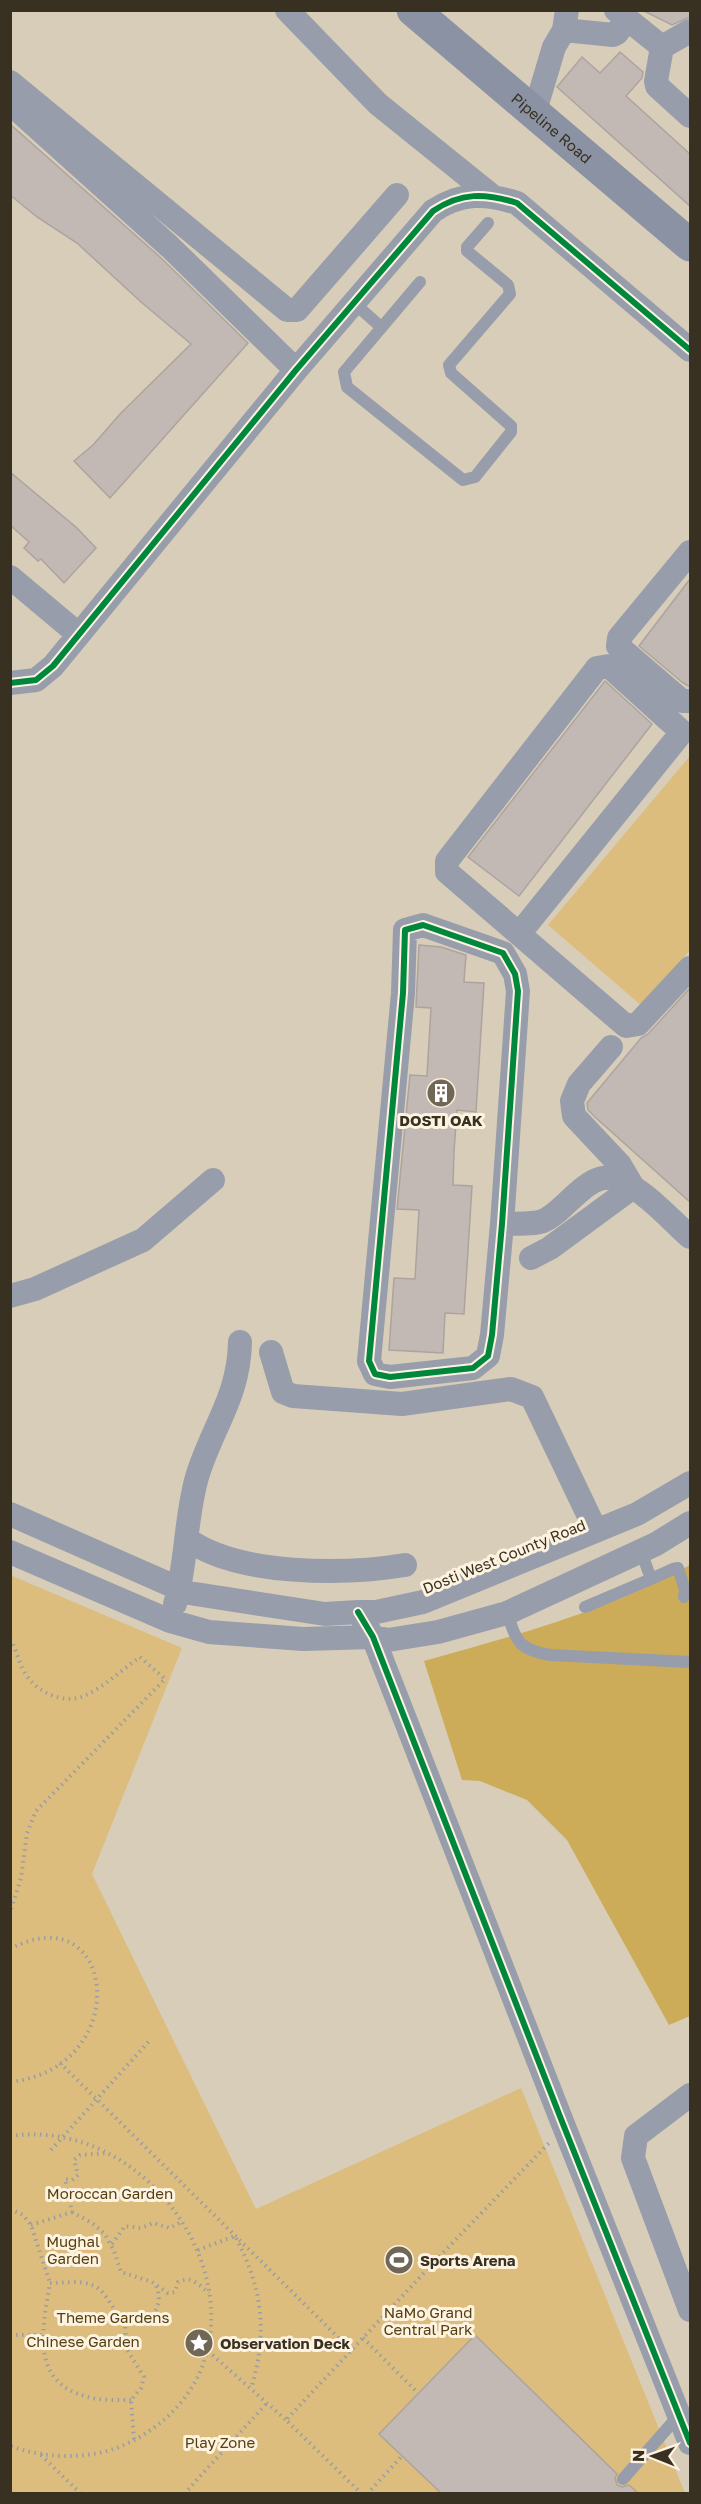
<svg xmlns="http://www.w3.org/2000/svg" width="701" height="2504" font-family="'Golos Text',sans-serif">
<rect width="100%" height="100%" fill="#d8cdb8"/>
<!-- green -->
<path fill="#dcbd7d" d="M690 756V950L642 1006 548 925Z
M10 1575 182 1648 92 1874 256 2209 521 2088 685 2493H11Z"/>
<!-- forest -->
<path fill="#ccac58" d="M690 1565V2016L669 2025 567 1840 527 1800 480 1781 462 1780 424 1661C514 1636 607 1611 690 1565Z"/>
<!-- building -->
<path fill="#c2b8b4" stroke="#ada39f" stroke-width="1.5" d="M642 10H690V17L672 25Z
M620 52 643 72 642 78 626 96 690 154V206L557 87 582 57 600 73Z
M10 124 160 257 248 343 110 498 74 461 93 445 120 414 191 344 141 302 77 243 37 217 10 195Z
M10 472 77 528 96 548 64 583 41 559 38 561 24 548 29 542 10 525Z
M690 579V687L683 683 639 646Z
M605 681 652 724 519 896 468 857Z
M419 945 441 947 466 955 464 982 484 983 476 1112 457 1110 454 1151 453 1185 472 1186 464 1314 445 1313 443 1353 389 1350 394 1278 415 1279 419 1210 397 1209 410 1075 427 1076 431 1008 416 1007Z
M690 988V1202L596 1118 588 1110 587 1103 641 1038 648 1034Z
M475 2335 617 2474 615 2478 617 2485 622 2487 629 2485 638 2493H441L379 2434Z"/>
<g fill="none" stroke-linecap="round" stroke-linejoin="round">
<!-- path -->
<path stroke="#9b9da0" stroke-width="4" stroke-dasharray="1.5 4.5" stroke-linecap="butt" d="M10 1639C17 1650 18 1662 25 1673 36 1692 65 1706 86 1695 105 1686 123 1669 140 1657L165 1679 36 1811 27 1833 21 1878 10 1913
M10 1949C116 1892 136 2068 10 2082
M60 2063 351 2350
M10 2136C173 2113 296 2347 138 2438 100 2460 52 2461 10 2446
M51 2150 151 2039
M10 2209 23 2215 31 2225 50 2283
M72 2212 92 2223 105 2234 114 2251 121 2272 152 2282 168 2293 175 2292 178 2282C191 2275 199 2285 209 2293
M31 2225 72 2212 65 2179 72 2180 78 2175 74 2160 80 2155 107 2153
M112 2244 125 2226 141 2228 153 2223 170 2228 183 2221
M198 2250 235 2236C263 2289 268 2332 251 2389
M439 2258 480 2260
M125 2321 126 2348 144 2377 141 2388 131 2400 134 2440
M10 2335H42
M363 2338 418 2393
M199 2343 286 2420
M131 2400C116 2400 99 2401 85 2396 29 2381 43 2325 50 2283 63 2283 80 2280 92 2285 113 2292 115 2333 144 2320 150 2318 155 2313 157 2307 160 2299 159 2293 156 2285
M41 2455 81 2494
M184 2494 267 2403
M362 2494 286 2420 438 2258 549 2143
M367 2494 402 2456"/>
<!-- lane -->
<path stroke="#979daa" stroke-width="12" d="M420 282 344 372 347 387 463 480 475 477 511 432V426L451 373 449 365 510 294 508 285 467 251V247L488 223
M354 303 381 327
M651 1579 673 1569 678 1568 685 1590 684 1597
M585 1607 651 1579 641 1551
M507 1613C517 1642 518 1649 550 1655L690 1662
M623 2479 679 2415"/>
<!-- street -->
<path stroke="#979daa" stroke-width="24" d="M287 10 378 104 491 195
M616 10 662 47
M564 30 613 35 617 33 626 19
M690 31 662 47 656 81 657 86 690 116
M10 82 287 310H297L397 195
M10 103 170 247 296 370
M534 114 554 47 564 30 567 10
M690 552 619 638 618 646 682 701H690
M10 577 78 634
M10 683 36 680 53 666 296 370 433 211C461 192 485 193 517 203L690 350
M423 925 503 953 515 974 518 991 502 1224 492 1335 488 1356 473 1368 390 1377 375 1374 369 1361 403 993 405 930Z
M519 934 682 732 609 666 597 668 447 861V872L626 1026 638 1024 690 968
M611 1047 579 1084 572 1101 574 1116 620 1165 633 1187
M502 1224C513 1223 533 1225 543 1221 569 1210 589 1165 622 1181 647 1193 669 1218 690 1237
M531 1258 550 1248 633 1187
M10 1296 35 1289 143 1240 213 1180
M271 1352 283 1392 293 1396 402 1404 511 1389 532 1397 596 1531
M10 1514 189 1593 325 1614 358 1612H376L423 1602 637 1514 690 1483
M187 1539C238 1576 345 1575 405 1565
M10 1552 170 1621 209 1632 303 1639 373 1637 388 1640 438 1632 507 1613 656 1544 690 1523
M175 1604C187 1563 185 1519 197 1477 212 1427 239 1397 240 1342
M358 1612 373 1637 561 2119 690 2443
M690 2095 636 2136 633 2158 690 2310"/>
<!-- secondary -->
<path stroke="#8b92a3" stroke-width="33" id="s1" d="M413 10 690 245"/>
<!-- cycleway casing -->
<g stroke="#fdf3e0" stroke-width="10">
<path id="cycleway" d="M10 683 36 680 53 666 296 370 433 211C461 192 485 193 517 203L690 350
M423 925 503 953 515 974 518 991 502 1224 492 1335 488 1356 473 1368 390 1377 375 1374 369 1361 403 993 405 930Z
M358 1612 373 1637 561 2119 690 2443"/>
</g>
<!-- cycleway -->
<use href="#cycleway" stroke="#00873e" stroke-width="6"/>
</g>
<!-- icons -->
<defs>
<g id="building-disc" transform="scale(1.5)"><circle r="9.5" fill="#706756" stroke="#fdf3e0"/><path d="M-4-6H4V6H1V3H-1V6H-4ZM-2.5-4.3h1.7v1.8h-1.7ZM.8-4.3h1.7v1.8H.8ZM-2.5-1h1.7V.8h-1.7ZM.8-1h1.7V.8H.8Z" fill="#fff"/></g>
<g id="stadium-disc" transform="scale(1.5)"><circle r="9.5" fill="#706756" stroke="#fdf3e0"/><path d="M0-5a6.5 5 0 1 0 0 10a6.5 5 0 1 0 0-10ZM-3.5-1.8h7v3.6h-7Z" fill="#fff"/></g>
<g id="sight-disc" transform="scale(1.5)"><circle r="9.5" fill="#706756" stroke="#fdf3e0"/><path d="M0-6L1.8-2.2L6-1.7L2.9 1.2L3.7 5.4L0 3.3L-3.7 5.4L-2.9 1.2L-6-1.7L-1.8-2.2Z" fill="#fff"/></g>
</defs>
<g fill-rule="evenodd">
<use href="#building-disc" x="441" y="1093"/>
<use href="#stadium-disc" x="399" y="2260"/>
<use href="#sight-disc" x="199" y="2343"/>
</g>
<g text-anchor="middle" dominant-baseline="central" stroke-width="6" stroke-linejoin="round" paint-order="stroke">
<!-- street labels -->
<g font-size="15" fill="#383021" stroke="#fdf3e0">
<text stroke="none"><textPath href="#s1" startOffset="182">Pipeline Road</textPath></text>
<text transform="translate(504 1556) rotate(-22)">Dosti West County Road</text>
</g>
<!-- poi labels -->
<g font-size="15" font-weight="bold" fill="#383021" stroke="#fdf3e0" text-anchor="start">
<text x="441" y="1120" text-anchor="middle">DOSTI OAK</text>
<text x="420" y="2260">Sports Arena</text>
<text x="220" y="2343">Observation Deck</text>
</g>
<!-- park labels -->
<g font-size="15" fill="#533f11" stroke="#fdf3e0">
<text x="110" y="2193">Moroccan Garden</text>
<text x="73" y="2241">Mughal<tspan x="73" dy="17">Garden</tspan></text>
<text x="428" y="2312">NaMo Grand<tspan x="428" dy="17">Central Park</tspan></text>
<text x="113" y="2317">Theme Gardens</text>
<text x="83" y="2341">Chinese Garden</text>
<text x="220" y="2442">Play Zone</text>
</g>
</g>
<!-- border -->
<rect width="701" height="2504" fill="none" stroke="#383021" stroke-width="24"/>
<!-- north arrow -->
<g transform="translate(653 2456) rotate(271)" stroke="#fdf3e0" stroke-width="4.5" paint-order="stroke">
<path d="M0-4.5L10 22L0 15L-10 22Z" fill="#383021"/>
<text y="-9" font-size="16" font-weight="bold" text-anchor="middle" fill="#383021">N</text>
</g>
</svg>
